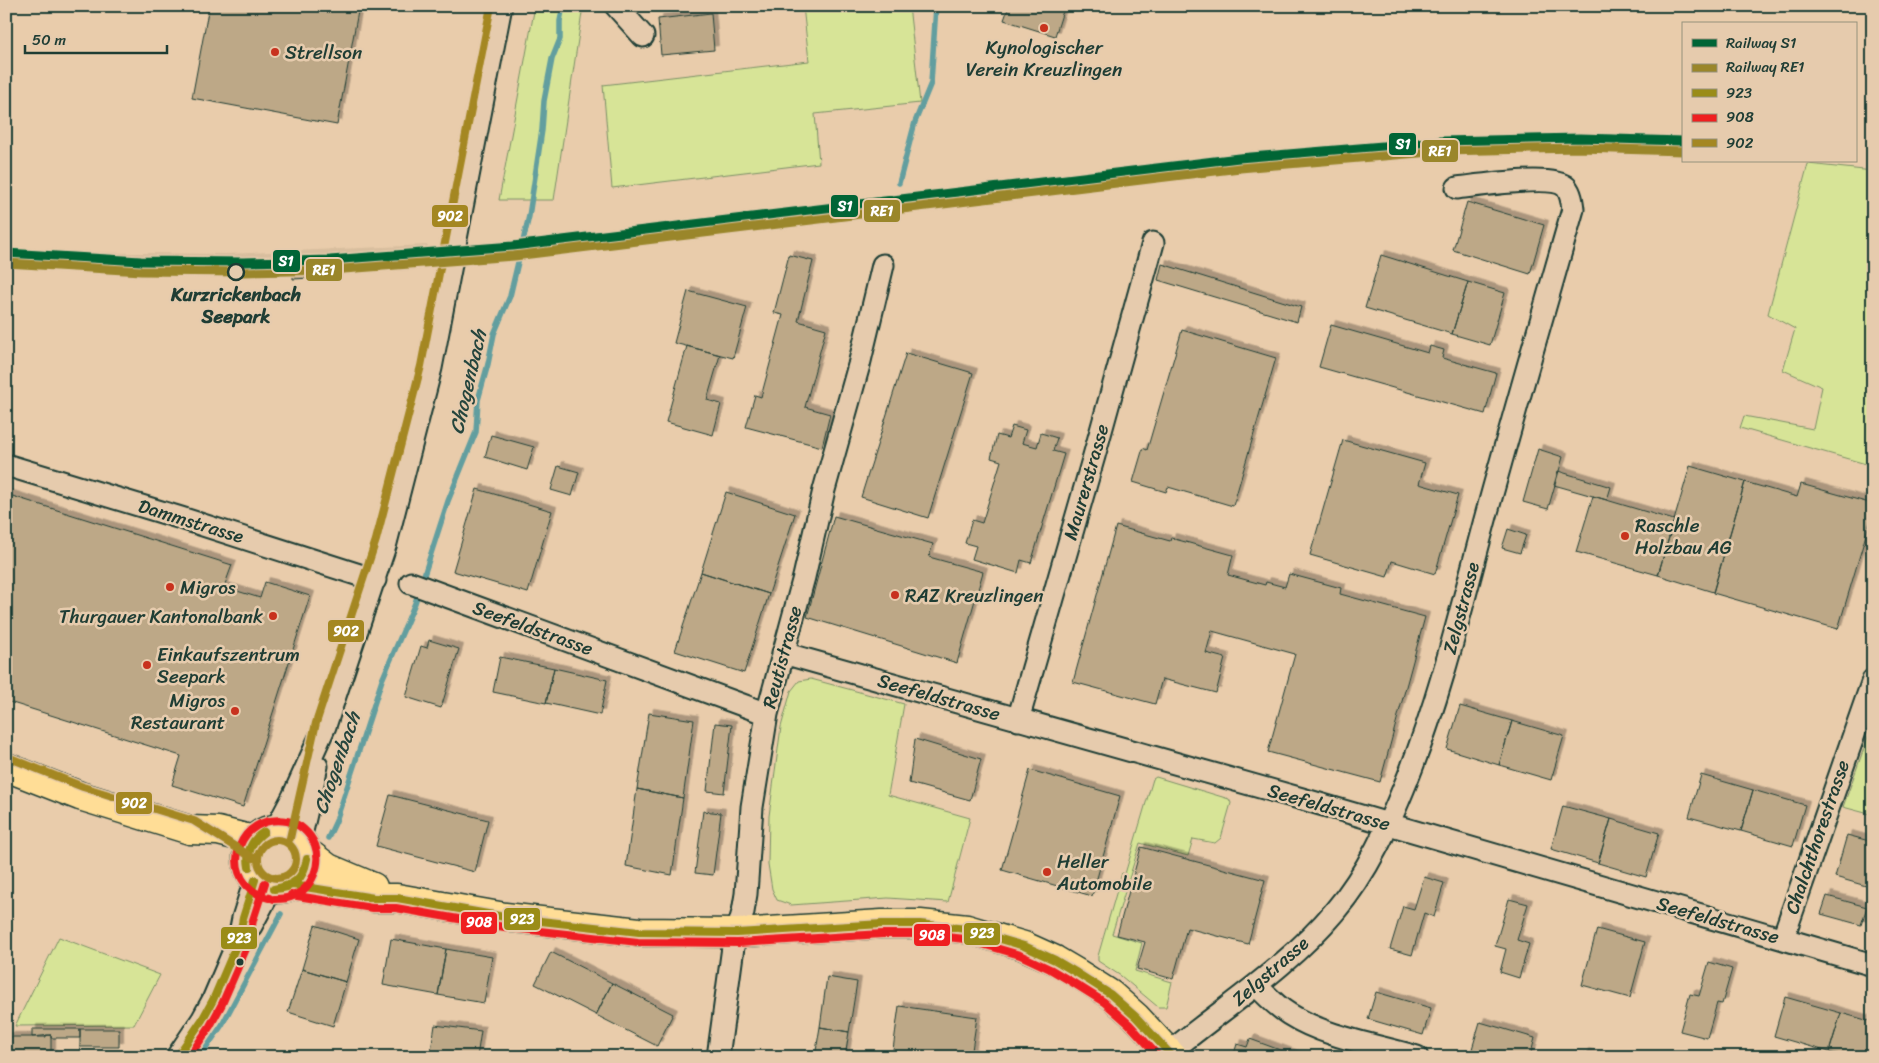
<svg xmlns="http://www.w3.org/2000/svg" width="1879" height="1063" font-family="Sriracha,sans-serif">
<defs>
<filter id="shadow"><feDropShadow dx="4.5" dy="-4.5" stdDeviation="0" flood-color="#0004"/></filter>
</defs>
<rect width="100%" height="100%" fill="#e9ccab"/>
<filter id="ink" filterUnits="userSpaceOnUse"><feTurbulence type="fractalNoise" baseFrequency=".02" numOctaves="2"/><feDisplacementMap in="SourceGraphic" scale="10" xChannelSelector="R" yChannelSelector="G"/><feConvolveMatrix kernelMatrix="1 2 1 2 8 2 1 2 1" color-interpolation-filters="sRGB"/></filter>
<g filter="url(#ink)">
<!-- built -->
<path fill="#d8be9e" d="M428 245 425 262 414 270 233 277 73 273 72 266 6 260V249L43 252 226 254Z"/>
<!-- green -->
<path fill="#d7e497" stroke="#7b9066" d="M535 6H583L554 200H499Z
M803 6H909L920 103 815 114 819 163 612 188 603 85 809 61Z
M1808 164 1873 171V466L1740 428 1744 416 1813 429 1822 387 1783 370 1795 329 1768 314Z
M811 679 904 704 888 795 970 818 948 902 888 898 791 905 777 900 772 889 768 864 769 816 781 727 791 691 799 681Z
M1873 723V815L1843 807Z
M1156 777 1229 799 1231 803 1221 838 1215 843 1193 839 1188 856 1140 843 1112 934 1142 943 1135 971 1172 982 1166 1007H1158L1121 976 1098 961V956L1122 873 1125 874 1153 779Z
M59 937 160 975 134 1025 15 1026Z"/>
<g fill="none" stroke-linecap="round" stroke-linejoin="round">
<!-- stream -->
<path stroke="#629e9f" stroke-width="5.5" d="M899 183 915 122 931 83 936 6
M328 838 336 821 382 680 415 603 448 501 476 432 478 400 488 364 494 334 510 296 529 216 542 130 544 101 552 59 560 39V21L563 6
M200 1057 222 1025 281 914"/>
</g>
<!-- building -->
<path fill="#bda887" stroke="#1f3d34" filter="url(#shadow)" d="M209 6H359L337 125 192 98Z
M1009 6H1047L1063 11 1055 36 1004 20Z
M711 13 714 50 661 55 658 19Z
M1467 202 1544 225 1530 274 1453 250Z
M789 255 813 261 798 321 826 329 805 407 830 414 822 447 746 427 755 395 761 397 783 315 774 313Z
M1381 255 1468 282 1452 334 1365 308Z
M1162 264 1301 307 1297 322 1158 280Z
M311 273V278L293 279V274Z
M1468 282 1505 293 1490 345 1452 334Z
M688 291 747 307 733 358 674 343Z
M1331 325 1428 353 1430 346 1444 350 1442 358 1496 373 1485 414 1319 367Z
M1182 330 1276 358 1233 506 1168 487 1166 492 1133 482 1143 448 1147 450Z
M687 346 720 355 707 400 721 404 713 435 666 422Z
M906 353 973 373 928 518 861 497Z
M1012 426 1026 430 1022 443 1037 447 1041 433 1057 438 1053 451 1064 454 1031 563 1021 560 1018 573 972 559 976 546 965 543 972 520 982 523 1001 461 991 458 997 435 1008 438Z
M491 435 534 447 527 470 485 457Z
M1343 440 1425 463 1419 484 1458 495 1435 574 1392 561 1387 577 1310 555Z
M1538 449 1563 457 1548 509 1523 502Z
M558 466 579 472 572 496 551 490Z
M1690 466 1745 482 1713 592 1658 575Z
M1558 471 1611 487 1607 500 1554 485Z
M1745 482 1797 497 1801 484 1873 504V511L1838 629 1713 593Z
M477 489 552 511 528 593 453 571Z
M726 492 795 514 769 594 701 572Z
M6 494 232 565 224 587 260 598 265 582 310 596 243 807 172 785 181 756 6 701Z
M1593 496 1674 520 1658 575 1576 552Z
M834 516 933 544 929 557 983 572 957 663 807 617Z
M1116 526 1170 541 1171 538 1233 555 1228 575 1265 585 1266 582 1285 587 1289 574 1341 588 1340 594 1425 617 1380 782 1268 752 1295 654 1212 631 1206 653 1225 658 1216 693 1162 679 1155 704 1073 682Z
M1508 529 1526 535 1520 553 1502 548Z
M701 572 769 594 744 673 675 651Z
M429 640 459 649 441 708 406 697 421 646 427 648Z
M500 657 554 668 546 703 493 692Z
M554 668 607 680 600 715 546 703Z
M1460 706 1512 721 1499 765 1447 749Z
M649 713 694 720 683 798 637 789Z
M1512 721 1564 736 1551 780 1499 765Z
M715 723 732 725 724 793 707 791Z
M915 739 981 759 970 800 909 783Z
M1030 770 1120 796 1092 896 1002 870Z
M1701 775 1753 790 1741 831 1689 817Z
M637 789 683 798 672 875 626 866Z
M1753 790 1805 805 1793 846 1741 831Z
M390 795 488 820 475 872 376 846Z
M1563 806 1611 819 1598 863 1551 849Z
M703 811 721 813 713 875 695 873Z
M1611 819 1659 833 1646 877 1598 863Z
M1847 835 1873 842V888L1835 877Z
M1141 847 1265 880 1248 944 1187 928 1173 979 1137 969 1145 942 1117 935Z
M1424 877 1444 883 1434 917 1424 913 1412 955 1390 949 1403 906 1414 909Z
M1827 896 1867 907 1861 925 1821 914Z
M1509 899 1528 904 1517 940 1529 944 1519 978 1500 972 1506 949 1495 946Z
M315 925 359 939 346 982 302 969Z
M1597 929 1645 942 1630 998 1582 985Z
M391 939 446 949 438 995 383 985Z
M446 949 492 957 484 1003 438 995Z
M551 952 612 983 596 1015 535 984Z
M1709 962 1732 969 1722 1004 1717 1003 1707 1038 1680 1031 1690 994 1699 996Z
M302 969 346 982 333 1026 288 1012Z
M827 977 857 982 849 1032 820 1027Z
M612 983 673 1014 657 1046 596 1015Z
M1376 992 1431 1008 1423 1035 1368 1019Z
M1785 997 1841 1013 1829 1052 1774 1036Z
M899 1006 977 1017 971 1057H892Z
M1841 1013 1873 1022V1057H1848L1829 1052Z
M1480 1022 1535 1038 1530 1057H1499L1472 1049Z
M435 1025 481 1031 477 1057H430Z
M820 1027 849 1032 845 1057H815Z
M32 1029H80V1038H51V1035L32 1037Z
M80 1029H119V1047H80Z
M46 1035H51V1057H6V1037H46Z
M1250 1039 1299 1057H1233L1237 1044 1247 1047Z
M1584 1053 1598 1057H1583Z"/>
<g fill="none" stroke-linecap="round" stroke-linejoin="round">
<!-- minor casing -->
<g stroke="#1f3d34" stroke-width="25">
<path id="minor" d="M616 6 643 36
M6 465 181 518 375 580
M411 583 767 714
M783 653 1306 800 1873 965
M1018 720 1094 456 1153 243
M276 829 293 797 325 726 386 543 431 368 501 6
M300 840 317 766
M251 926 265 900 273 889
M1783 938 1873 680
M1257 986C1267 996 1276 1006 1289 1014 1325 1037 1376 1045 1417 1057
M1170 1052C1226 1006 1288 967 1335 911 1368 872 1388 827 1407 780 1441 695 1462 605 1486 516 1514 413 1544 311 1573 209 1572 201 1571 193 1566 187 1553 174 1476 186 1457 188
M177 1057 202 1020 213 1000 239 939 243 918 255 880
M718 1057 733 947 743 912 746 894 752 807 767 714 804 577 824 490 859 365 883 265"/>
</g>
<!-- primary casing -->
<g stroke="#1f3d34" stroke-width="31">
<path id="primary" d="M6 767 80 796 190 830 218 831 254 840
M247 859a30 30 0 1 1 60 0a30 30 0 1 1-60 0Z
M307 852 328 868 373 887
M293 885 374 898H397L505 917 639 932 737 933 882 924H920L967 929 1024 946 1055 960 1077 973 1110 994 1136 1017 1173 1057"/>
</g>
<!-- minor -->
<use href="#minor" stroke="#e6cbad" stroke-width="21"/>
<!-- primary -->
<use href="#primary" stroke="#ffdd96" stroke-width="28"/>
<!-- bus-1 casing -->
<g stroke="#e6cbad" stroke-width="11">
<path id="bus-1" d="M249 867C246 851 251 840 264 832
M249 867C247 851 252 841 264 832
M293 885 374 898H397L505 917 639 932 737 933 882 924H920L967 929 1024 946 1055 960 1077 973 1110 994 1136 1017 1173 1057
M274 889C295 888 303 880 307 859
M274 889C294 885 302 880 307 859
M177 1057 202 1020 213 1000 239 939 243 918 255 880"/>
</g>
<!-- bus-2 casing -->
<g stroke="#e6cbad" stroke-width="11">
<path id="bus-2" d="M291 895 372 908H396L504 927 638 942 738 943 882 934H919L965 939 1020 955 1050 969 1072 982 1104 1002 1129 1024 1159 1057
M269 898C265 897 261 896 258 894 219 873 238 813 287 821 299 823 310 833 315 845 322 864 312 889 293 896 288 899 280 899 274 899
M189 1057 210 1026 222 1004 249 942 253 920 265 883"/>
</g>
<!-- bus-3 casing -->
<g stroke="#e6cbad" stroke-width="11">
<path id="bus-3" d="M10 758 83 787 194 821 253 858
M290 838 316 723 376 540 421 366 491 6
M258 859a19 19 0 1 1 38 0a19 19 0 1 1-38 0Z"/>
</g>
<!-- bus-1 -->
<use href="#bus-1" stroke="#9a8c17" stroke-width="8"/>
<!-- bus-2 -->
<use href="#bus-2" stroke="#ef1f20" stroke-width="8"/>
<!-- bus-3 -->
<use href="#bus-3" stroke="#a48721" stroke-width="8"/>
<!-- rail-1 casing -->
<g stroke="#e6cbad" stroke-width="12">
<path id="rail-1" d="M6 253 141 261 243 262 330 260 513 246 1239 158 1442 141 1580 138 1683 141"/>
</g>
<!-- rail-2 casing -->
<g stroke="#e6cbad" stroke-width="12">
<path id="rail-2" d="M6 263 141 271 243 272 331 270 514 256 1240 168 1443 151 1580 148 1683 151"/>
</g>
<!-- rail-1 -->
<use href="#rail-1" stroke="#006536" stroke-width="9"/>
<!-- rail-2 -->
<use href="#rail-2" stroke="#9a862a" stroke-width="9"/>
</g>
</g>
<!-- markers -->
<g fill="#c8321e" stroke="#e6cbad" stroke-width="2">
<circle cx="1044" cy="28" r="5"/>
<circle cx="275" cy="52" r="5"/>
<circle cx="1625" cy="536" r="5"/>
<circle cx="170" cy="587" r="5"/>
<circle cx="895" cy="595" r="5"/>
<circle cx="273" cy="616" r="5"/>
<circle cx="147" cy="665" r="5"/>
<circle cx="235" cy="711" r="5"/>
<circle cx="1047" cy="872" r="5"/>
</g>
<circle fill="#e6cbad" stroke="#1f3d34" stroke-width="2.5" cx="236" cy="272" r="8"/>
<circle fill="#1f3d34" stroke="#e6cbad" stroke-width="2" cx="240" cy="962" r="4.5"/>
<g text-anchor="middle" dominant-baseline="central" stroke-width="5" stroke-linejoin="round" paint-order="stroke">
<!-- poi labels -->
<g font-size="19" fill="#1f3d34" stroke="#e6cbad" text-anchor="start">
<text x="1044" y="47" text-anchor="middle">Kynologischer<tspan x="1044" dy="22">Verein Kreuzlingen</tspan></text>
<text x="285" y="52">Strellson</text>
<text x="1635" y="525">Raschle<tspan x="1635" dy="22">Holzbau AG</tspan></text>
<text x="180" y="587">Migros</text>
<text x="905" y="595">RAZ Kreuzlingen</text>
<text x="263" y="616" text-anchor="end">Thurgauer Kantonalbank</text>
<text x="157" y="654">Einkaufszentrum<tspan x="157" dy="22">Seepark</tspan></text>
<text x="225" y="700" text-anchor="end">Migros<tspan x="225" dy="22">Restaurant</tspan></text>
<text x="1057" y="861">Heller<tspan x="1057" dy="22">Automobile</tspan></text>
</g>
<!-- stop labels -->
<g font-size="19" font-weight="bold" fill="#1f3d34" stroke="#e6cbad">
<text x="236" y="294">Kurzrickenbach<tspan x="236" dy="22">Seepark</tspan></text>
</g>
<!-- street labels -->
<g font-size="19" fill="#1f3d34" stroke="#e6cbad">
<text transform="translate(1086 482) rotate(-74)">Maurerstrasse</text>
<text transform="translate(191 521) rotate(17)">Dammstrasse</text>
<text transform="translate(1461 608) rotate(-75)">Zelgstrasse</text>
<text transform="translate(533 628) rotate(20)">Seefeldstrasse</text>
<text transform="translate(782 657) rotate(-75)">Reutistrasse</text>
<text transform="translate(939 697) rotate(16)">Seefeldstrasse</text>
<text transform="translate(1329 807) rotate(16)">Seefeldstrasse</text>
<text transform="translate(1817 837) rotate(-71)">Chalchthorestrasse</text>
<text transform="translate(1718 920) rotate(16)">Seefeldstrasse</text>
<text transform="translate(1270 971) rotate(-41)">Zelgstrasse</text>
</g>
<!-- water labels -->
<g font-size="20" font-style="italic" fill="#25453d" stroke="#e6cbad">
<text transform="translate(468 382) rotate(-77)">Chogenbach</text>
<text transform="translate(337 763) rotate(-71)">Chogenbach</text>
</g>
</g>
<g stroke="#e6cbad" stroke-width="2">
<rect x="1388" y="132" width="29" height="24" rx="5" fill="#006536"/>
<rect x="1421" y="139" width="38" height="24" rx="5" fill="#9a862a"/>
<rect x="830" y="194" width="29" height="24" rx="5" fill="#006536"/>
<rect x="863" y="199" width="38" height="24" rx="5" fill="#9a862a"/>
<rect x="431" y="204" width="38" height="24" rx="5" fill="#a48721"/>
<rect x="272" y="249" width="29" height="24" rx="5" fill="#006536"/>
<rect x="305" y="258" width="38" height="24" rx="5" fill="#9a862a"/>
<rect x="327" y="619" width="38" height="24" rx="5" fill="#a48721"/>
<rect x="115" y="791" width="38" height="24" rx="5" fill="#a48721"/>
<rect x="503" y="907" width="38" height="24" rx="5" fill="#9a8c17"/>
<rect x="460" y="911" width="38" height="24" rx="5" fill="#ef1f20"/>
<rect x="963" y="922" width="38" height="24" rx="5" fill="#9a8c17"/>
<rect x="913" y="923" width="38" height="24" rx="5" fill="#ef1f20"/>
<rect x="220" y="926" width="38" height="24" rx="5" fill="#9a8c17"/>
</g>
<g font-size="14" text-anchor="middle" font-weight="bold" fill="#fff">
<text x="1403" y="149">S1</text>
<text x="1440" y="156">RE1</text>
<text x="845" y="211">S1</text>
<text x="882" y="216">RE1</text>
<text x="450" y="221">902</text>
<text x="286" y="266">S1</text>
<text x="324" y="275">RE1</text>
<text x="346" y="636">902</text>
<text x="134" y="808">902</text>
<text x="522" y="924">923</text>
<text x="479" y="927">908</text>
<text x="982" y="938">923</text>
<text x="932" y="940">908</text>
<text x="239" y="943">923</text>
</g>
<!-- margin -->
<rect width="1879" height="1063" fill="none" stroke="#e6cbad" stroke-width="25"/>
<rect x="12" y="12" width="1854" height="1038" fill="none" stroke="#1f3d34" stroke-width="2" filter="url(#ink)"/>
<!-- legend -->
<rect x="1682" y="22" width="175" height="140" fill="#e6cbad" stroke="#96927d"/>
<rect x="1692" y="39" width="25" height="8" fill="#006536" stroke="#96927d"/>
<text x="1726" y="48" font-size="15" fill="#1f3d34">Railway S1</text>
<rect x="1692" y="64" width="25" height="8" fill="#9a862a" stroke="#96927d"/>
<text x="1726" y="72" font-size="15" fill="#1f3d34">Railway RE1</text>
<rect x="1692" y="89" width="25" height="8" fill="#9a8c17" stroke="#96927d"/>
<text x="1726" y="98" font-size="15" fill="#1f3d34">923</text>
<rect x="1692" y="114" width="25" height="8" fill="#ef1f20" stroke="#96927d"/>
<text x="1726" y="122" font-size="15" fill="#1f3d34">908</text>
<rect x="1692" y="139" width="25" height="8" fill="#a48721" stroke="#96927d"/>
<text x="1726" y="148" font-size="15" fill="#1f3d34">902</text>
<!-- scale -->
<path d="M25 45v8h142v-8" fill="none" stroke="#1f3d34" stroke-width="2.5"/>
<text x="32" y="45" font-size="15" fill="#1f3d34" stroke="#e6cbad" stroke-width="4" paint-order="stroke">50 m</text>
</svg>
